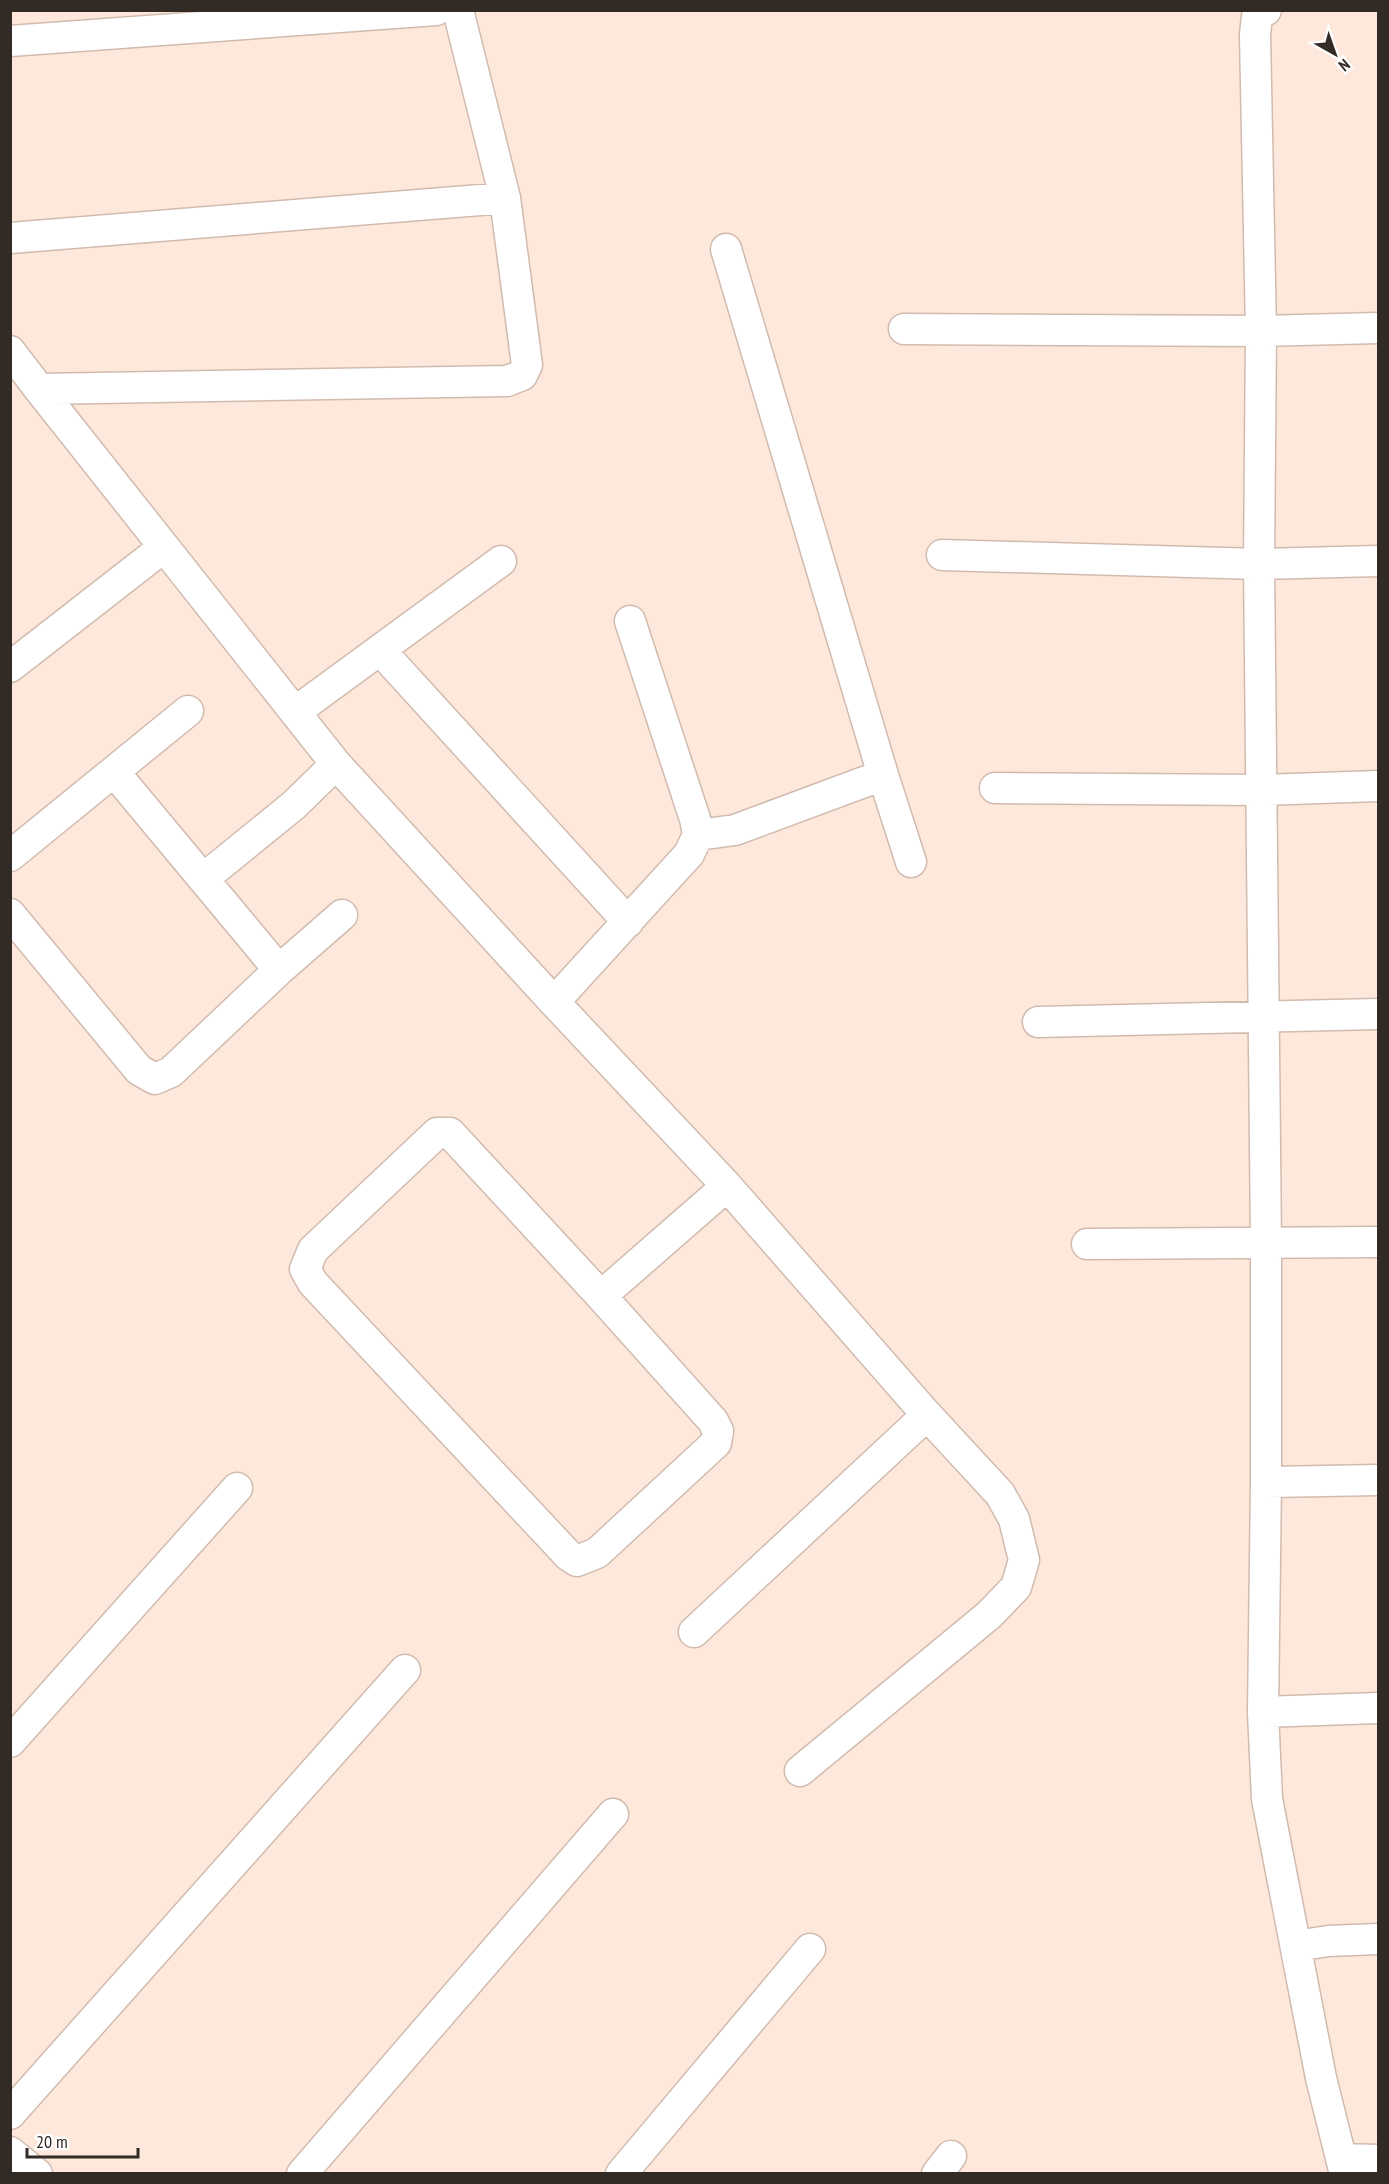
<svg xmlns="http://www.w3.org/2000/svg" width="1389" height="2184" font-family="'PT Sans Narrow',sans-serif">
<rect width="100%" height="100%" fill="#fee8db"/>
<g fill="none" stroke-linecap="round" stroke-linejoin="round">
<!-- minor casing -->
<g stroke="#d1bbaf" stroke-width="33">
<path id="minor" d="M1266 10 1257 16 1255 35 1261 331 1259 564 1266 1243V1482L1263 1712 1267 1799 1321 2078 1345 2174
M10 41 436 10
M10 238 505 198
M904 329 1261 331 1378 328
M10 351 39 389 336 764 554 1002 727 1186 927 1415 1000 1494 1014 1519 1024 1560 1016 1587 989 1615 800 1771
M39 389 507 381 522 375 527 365 505 198 458 10
M942 555 1259 564 1378 561
M380 650 628 922
M10 667 164 547
M295 712 501 561
M115 773 279 970
M883 775 911 862
M995 788 1260 790 1378 786
M698 835 735 830 883 775 726 249
M10 856 188 711
M203 879 294 805 336 764
M10 914 139 1070 155 1079 171 1072 279 970 342 915
M554 1002 689 854 698 835 695 819 630 621
M1038 1022 1378 1014
M437 1133H450L601 1296 713 1421 718 1431 716 1443 597 1553 577 1561 569 1556 313 1283 305 1269 313 1250Z
M1087 1244 1378 1242
M601 1296 727 1186
M1266 1482 1378 1480
M694 1632 927 1415
M1263 1712 1378 1708
M10 1742 237 1488
M1296 1946 1328 1941 1378 1939
M10 2114 405 1670
M10 2152 37 2174
M1341 2159 1378 2160
M302 2174 613 1814
M621 2174 810 1949
M937 2174 951 2156"/>
</g>
<!-- minor -->
<use href="#minor" stroke="#fff" stroke-width="30"/>
</g>
<!-- border -->
<rect width="1389" height="2184" fill="none" stroke="#322a25" stroke-width="24"/>
<!-- north arrow -->
<g transform="translate(1335 54) rotate(140)" stroke="#ffffff" stroke-width="4.5" paint-order="stroke">
<path d="M0-4.5L10 22L0 15L-10 22Z" fill="#322a25"/>
<text y="-9" font-size="16" font-weight="bold" text-anchor="middle" fill="#322a25">N</text>
</g>
<!-- scale -->
<path d="M27 2148v9h111v-9" fill="none" stroke="#322a25" stroke-width="3"/>
<text x="36" y="2148" font-size="18" fill="#322a25" stroke="#ffffff" stroke-width="4.5" paint-order="stroke">20 m</text>
</svg>
